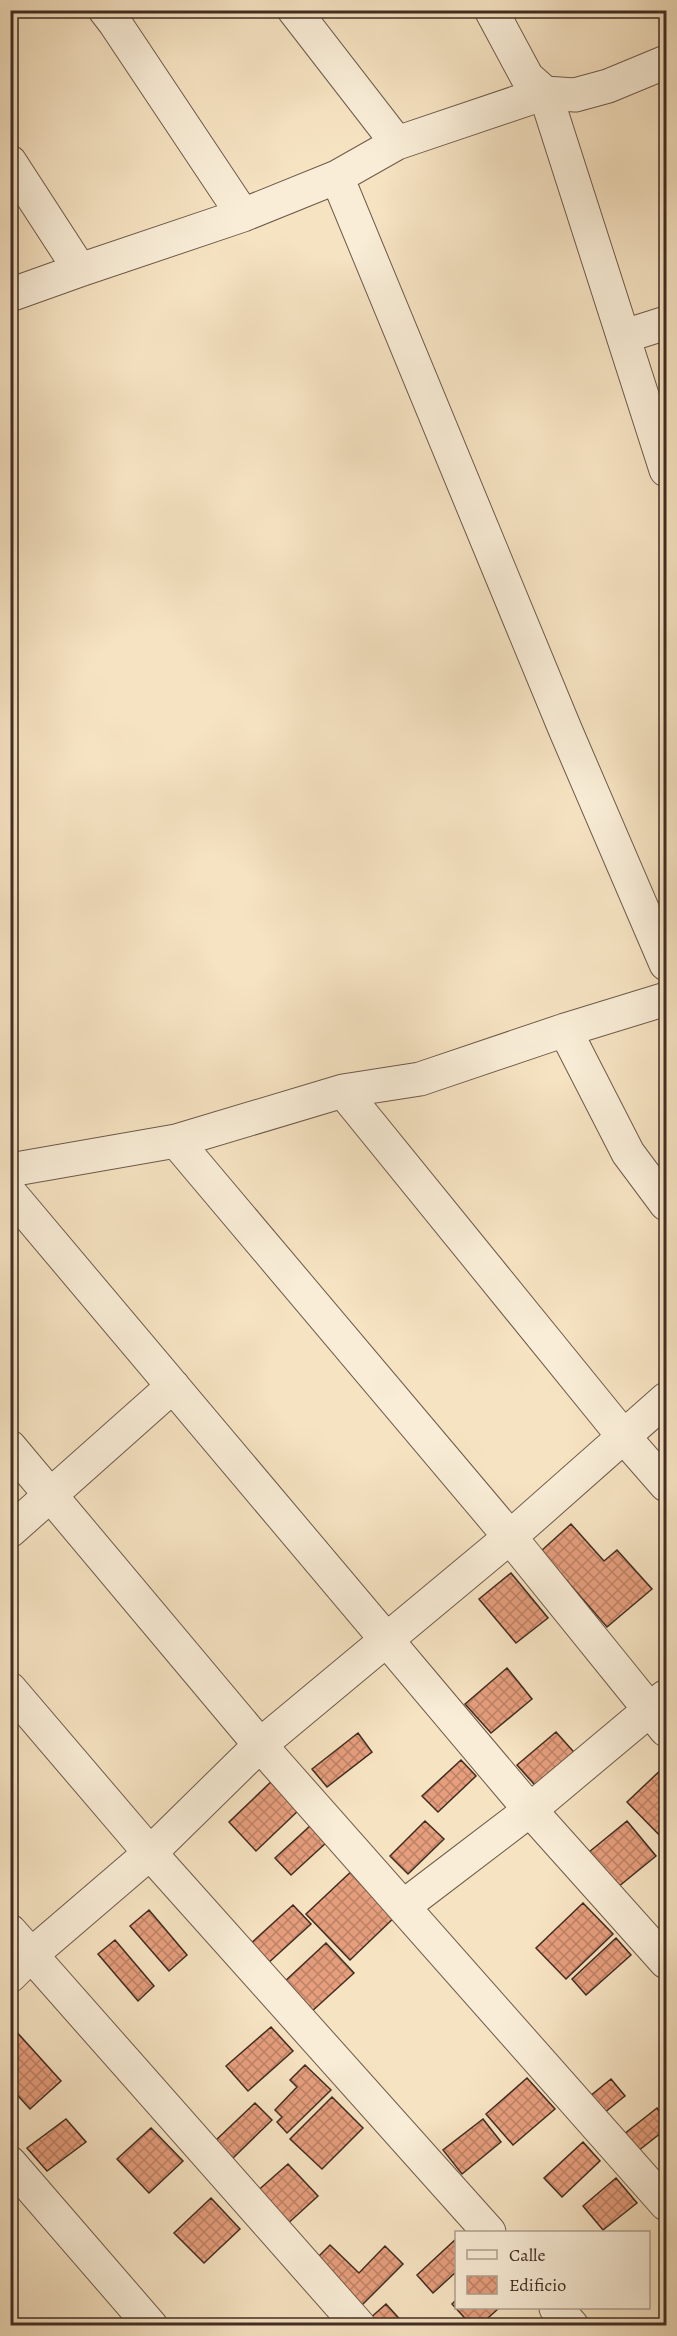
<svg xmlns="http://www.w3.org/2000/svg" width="677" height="2336" font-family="Alegreya,serif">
<defs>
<pattern id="building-cross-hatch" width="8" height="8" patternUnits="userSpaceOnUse" patternTransform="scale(1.5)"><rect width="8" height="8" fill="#e69e7d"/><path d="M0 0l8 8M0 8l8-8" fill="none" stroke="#bc8166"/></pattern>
</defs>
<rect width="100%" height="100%" fill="#f6e3c2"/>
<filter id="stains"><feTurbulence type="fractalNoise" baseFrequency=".00333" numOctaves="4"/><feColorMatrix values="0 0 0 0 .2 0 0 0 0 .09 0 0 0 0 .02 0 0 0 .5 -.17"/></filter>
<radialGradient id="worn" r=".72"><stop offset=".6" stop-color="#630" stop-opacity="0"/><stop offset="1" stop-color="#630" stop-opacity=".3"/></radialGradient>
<!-- building -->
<path fill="url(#building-cross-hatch)" stroke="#402d22" stroke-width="1.5" d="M571 1524 604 1561 617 1550 652 1589 607 1627 541 1551Z
M511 1573 548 1618 516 1643 479 1599Z
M507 1668 532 1699 491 1733 465 1704Z
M556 1732 580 1759 541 1792 517 1765Z
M358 1733 372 1752 327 1787 312 1769Z
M461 1760 476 1776 438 1812 422 1796Z
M666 1765V1842L627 1802Z
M274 1779 301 1808 256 1851 229 1822Z
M425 1821 444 1839 408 1874 390 1856Z
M627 1821 656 1856 618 1887 589 1852Z
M311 1825 327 1842 291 1875 275 1858Z
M356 1867 400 1912 350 1960 306 1914Z
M583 1903 613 1934 566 1979 536 1948Z
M293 1905 311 1924 266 1965 248 1946Z
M149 1910 187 1955 169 1971 130 1926Z
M616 1938 631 1955 586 1995 572 1979Z
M115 1940 154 1986 138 2001 98 1954Z
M326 1943 354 1973 310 2013 283 1983Z
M271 2027 293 2051 248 2091 226 2066Z
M14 2029 61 2081 30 2109 10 2087V2033Z
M305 2065 331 2090 287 2133 277 2122 282 2117 275 2110 297 2087 290 2080Z
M527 2078 555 2109 513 2145 486 2114Z
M611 2079 625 2096 604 2113 590 2096Z
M332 2097 363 2128 322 2169 290 2139Z
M255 2103 272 2120 232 2159 215 2141Z
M657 2108 666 2121V2129L638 2151 624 2134Z
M66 2119 86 2142 47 2171 27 2148Z
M483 2119 501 2142 462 2174 443 2150Z
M151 2128 183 2161 149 2193 117 2159Z
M583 2142 600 2161 562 2197 544 2178Z
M288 2164 318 2196 284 2227 254 2194Z
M616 2178 637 2203 603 2230 583 2206Z
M211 2198 240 2229 204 2263 174 2233Z
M456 2239V2272L433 2293 417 2275Z
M330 2245 359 2273 385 2246 403 2264 359 2308 312 2263Z
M456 2300V2308H499L479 2326H472L452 2304Z
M386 2304 406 2326H373L368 2320Z"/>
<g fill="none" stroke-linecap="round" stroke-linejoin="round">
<!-- street casing -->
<g stroke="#6e5a4a" stroke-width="35">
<path id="street" d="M105 10 115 23 243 215
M294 10 397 143
M491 10 527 77 545 93 575 95 608 86 666 62
M545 93 666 470
M10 162 80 270
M337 177 565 729 666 964
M10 295 80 270 243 215 337 177 397 143 545 93
M625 336 666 323
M565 1030 628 1153 666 1204
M343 1091 624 1437 666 1485
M176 1141 510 1537 666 1730
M10 1170 176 1141 343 1091 420 1079 565 1030 666 999
M10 1193 530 1810 666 1962
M10 1447 260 1745 666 2204
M10 1531 173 1386
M10 1689 150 1853 489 2232
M404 1906 530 1810 665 1697
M10 1931 359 2326
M10 1976 31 1955 150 1853 260 1745 510 1537 666 1399
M10 2163 151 2326
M556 2308 572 2326"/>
</g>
<!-- street -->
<use href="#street" stroke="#f9edd7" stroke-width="33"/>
</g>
<!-- margin -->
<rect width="677" height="2336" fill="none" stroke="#f6e3c2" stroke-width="36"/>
<rect x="12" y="12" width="653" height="2312" fill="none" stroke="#402d22" stroke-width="3"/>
<rect x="18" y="18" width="641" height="2300" fill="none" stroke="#402d22" stroke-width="1.5"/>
<!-- legend -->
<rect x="455" y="2231" width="195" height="78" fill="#f9edd7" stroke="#afa08f" stroke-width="1.5"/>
<rect x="467" y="2250" width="30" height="9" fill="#f9edd7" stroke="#afa08f" stroke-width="1.5"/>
<text x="509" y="2261" font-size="18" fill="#402d22">Calle</text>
<rect x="467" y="2276" width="30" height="18" fill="url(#building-cross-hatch)" stroke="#afa08f" stroke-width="1.5"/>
<text x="509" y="2291" font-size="18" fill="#402d22">Edificio</text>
<rect width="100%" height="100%" filter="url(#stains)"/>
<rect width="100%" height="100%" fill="url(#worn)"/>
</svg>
